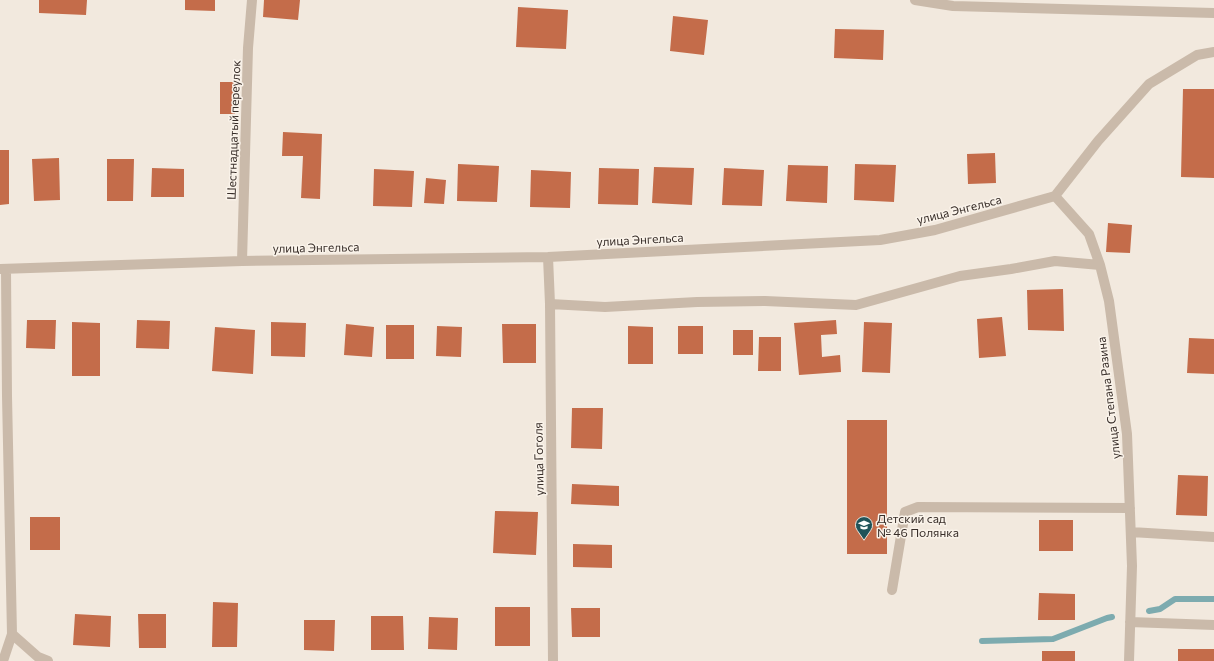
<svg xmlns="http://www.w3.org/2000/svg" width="1214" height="661" font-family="Commissioner,sans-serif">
<rect width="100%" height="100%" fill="#f2e9de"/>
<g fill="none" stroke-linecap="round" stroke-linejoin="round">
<!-- stream -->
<path stroke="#7dabaf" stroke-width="6" d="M1149 611 1160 609 1175 599H1214
M982 641 1053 639 1107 618 1112 617"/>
</g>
<!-- building -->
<path fill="#c46c4a" d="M39 0H87L86 15 39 13Z
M185 0H215V11L185 10Z
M264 0H300L298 20 263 17Z
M518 7 568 10 566 49 516 47Z
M673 16 708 20 704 55 670 51Z
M835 29 884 30 883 60 834 58Z
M220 82H235V114H220Z
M1183 89H1214V178L1181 177Z
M283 132 322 134 320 199 301 198 303 156H282Z
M0 150H9V204L0 205Z
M995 153 996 183 968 184 967 154Z
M59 158 60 200 34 201 32 159Z
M107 159H134L133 201H107Z
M458 164 499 166 497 202 457 201Z
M855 164 896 165 894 202 854 200Z
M788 165 828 166 827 203 786 201Z
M654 167 694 168 692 205 652 203Z
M152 168 184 169V197H151Z
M599 168 639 169 638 205 598 204Z
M724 168 764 170 762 206 722 205Z
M374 169 414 171 412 207 373 206Z
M531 170 571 172 570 208 530 207Z
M426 178 446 180 444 204 424 203Z
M1108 223 1132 225 1130 253 1106 252Z
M1063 289 1064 331 1028 330 1027 290Z
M1002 317 1006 356 979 358 977 319Z
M27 320H56L55 349 26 348Z
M137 320 170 321 169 349 136 348Z
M836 320 837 334 821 335 822 357 840 355 841 372 799 375 794 323Z
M72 322 100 323V376H72Z
M271 322 306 323 305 357 271 356Z
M864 322 892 323 890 373 862 372Z
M346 324 374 327 372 357 344 355Z
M502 324H536V363H503Z
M386 325H414V359H386Z
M437 326 462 327 461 357 436 356Z
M628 326 653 327V364H628Z
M678 326H703V354H678Z
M215 327 255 330 253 374 212 371Z
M733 330H753V355H733Z
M759 337H781V371H758Z
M1189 338 1214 339V374L1187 373Z
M572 408H603L602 449 571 448Z
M847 420H887V554H847Z
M1178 475 1208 476 1207 516 1176 515Z
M572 484 619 486V506L571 504Z
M495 511 538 512 536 555 493 553Z
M30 517H60V550H30Z
M1039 520H1073V551H1039Z
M573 544 612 545V568L573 567Z
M1039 593 1075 594V620H1038Z
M213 602 238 603 237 647H212Z
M495 607H530V646H495Z
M571 608H600V637H572Z
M75 614 111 616 110 647 73 645Z
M138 614H166V648H139Z
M371 616H403L404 650H371Z
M429 617 458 618 457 650 428 649Z
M304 620H335L334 651 304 650Z
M1178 649H1214V661H1178Z
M1042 651H1075V661H1042Z"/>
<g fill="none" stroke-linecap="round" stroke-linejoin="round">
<!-- minor -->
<path stroke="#cabaaa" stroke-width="10" d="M915 0 953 6 1214 13
M1055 196 1089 234 1100 265 1109 301 1127 434 1132 566 1129 661
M548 257 550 304 553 661
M242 261 248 48 252 0
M0 269 242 261 548 257 880 240 935 230 1055 196 1098 141 1149 84 1197 55 1214 52
M550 304 605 307 697 302 765 301 856 305 960 276 1011 269 1055 261 1100 265
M1131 532 1214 537
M892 590 905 512 918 507 1130 508
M1130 622 1214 625
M12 634 38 657 48 661
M3 661 12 634 7 396 6 270"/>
</g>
<!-- icons -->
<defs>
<g id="school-pin" transform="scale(0.9)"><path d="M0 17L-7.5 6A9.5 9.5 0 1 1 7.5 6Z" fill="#1f5359" stroke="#faf3ea"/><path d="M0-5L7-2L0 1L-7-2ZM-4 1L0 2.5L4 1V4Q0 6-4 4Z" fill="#fff"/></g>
</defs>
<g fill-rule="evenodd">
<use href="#school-pin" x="864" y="525"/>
</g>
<g text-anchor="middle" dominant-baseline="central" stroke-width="3" stroke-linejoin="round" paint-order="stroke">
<!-- street labels -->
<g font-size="12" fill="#382e29" stroke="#faf3ea">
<text transform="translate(233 130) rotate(-88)">Шестнадцатый переулок</text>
<text transform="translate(959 209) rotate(-14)">улица Энгельса</text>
<text transform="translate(640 239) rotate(-3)">улица Энгельса</text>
<text transform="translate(316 247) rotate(-1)">улица Энгельса</text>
<text transform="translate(1108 398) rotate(-97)">улица Степана Разина</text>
<text transform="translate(538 459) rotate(-91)">улица Гоголя</text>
</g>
<!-- poi labels -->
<g font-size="12" fill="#382e29" stroke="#faf3ea" text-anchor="start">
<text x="877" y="518">Детский сад<tspan x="877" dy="14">№ 46 Полянка</tspan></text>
</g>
</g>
</svg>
